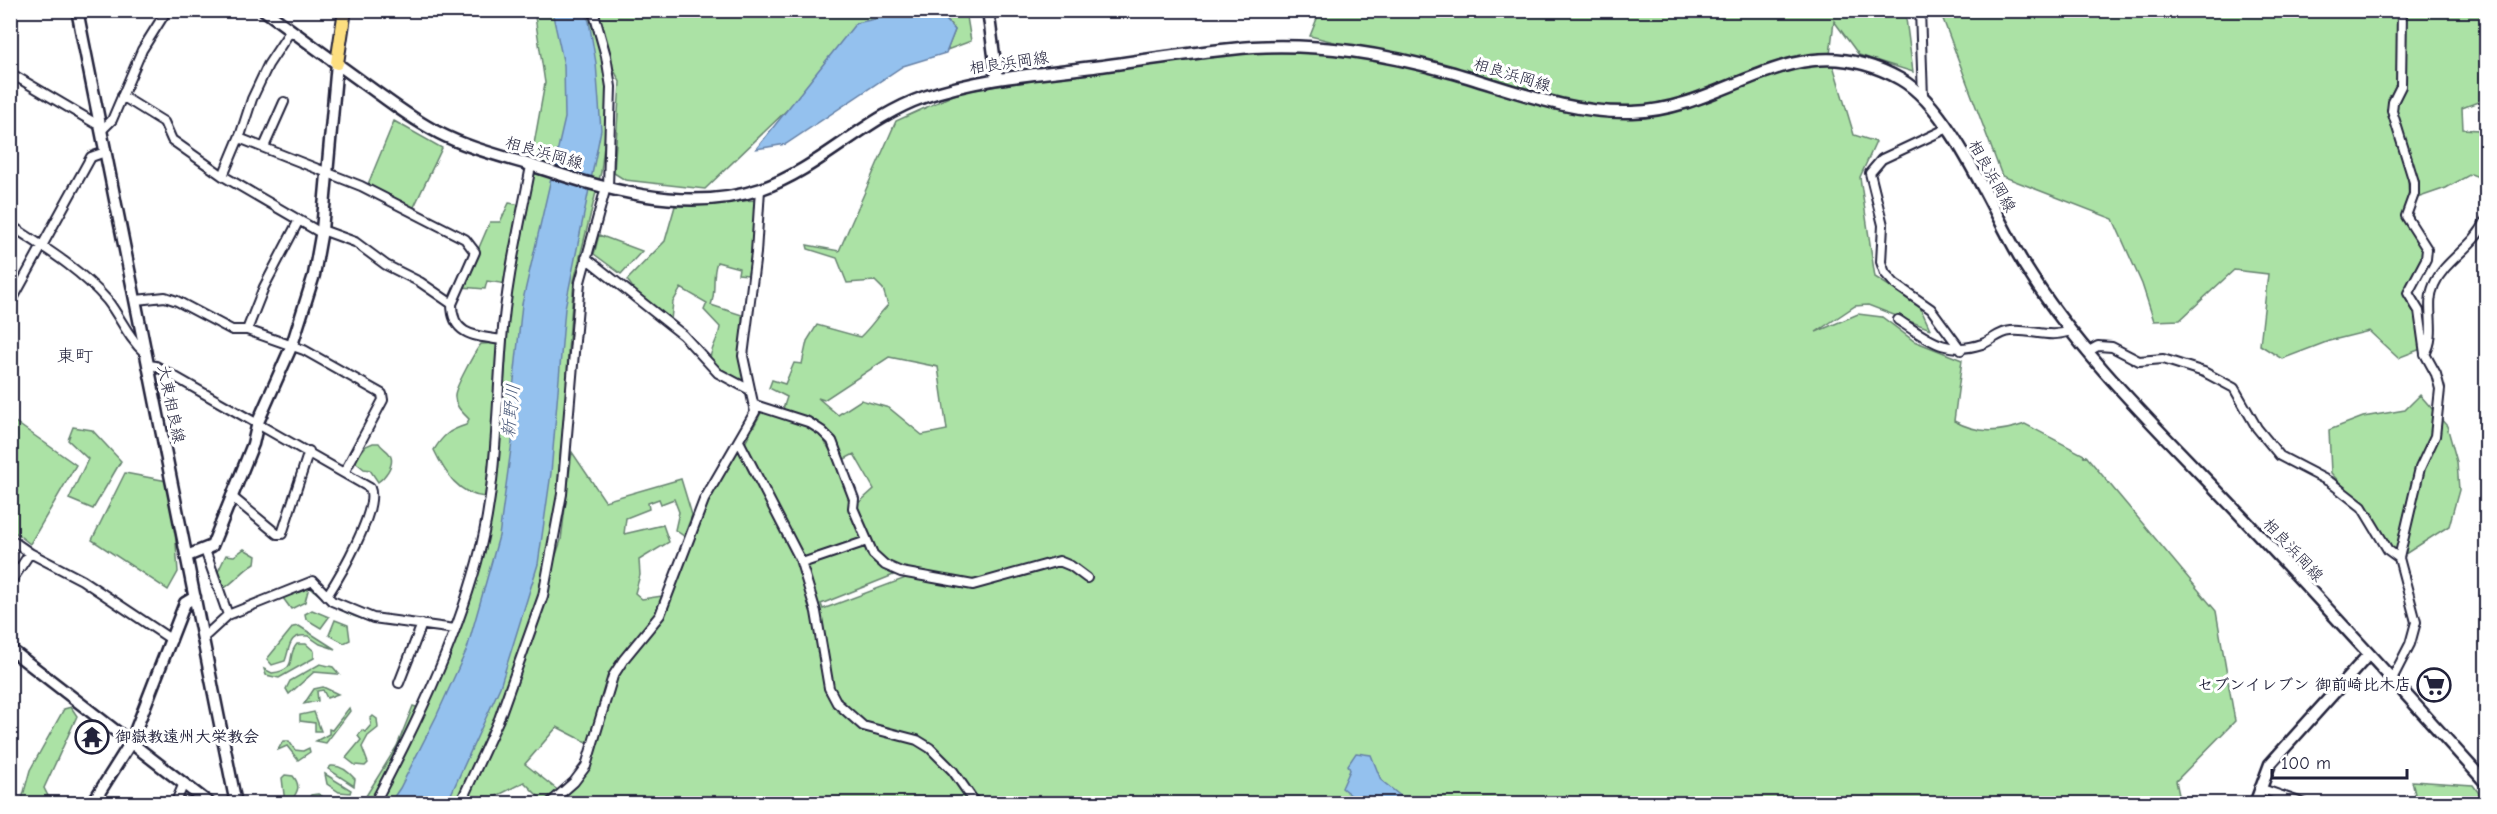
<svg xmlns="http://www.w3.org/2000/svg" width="2497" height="814" font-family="'Comic Neue','Klee One',sans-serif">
<rect width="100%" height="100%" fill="#fff"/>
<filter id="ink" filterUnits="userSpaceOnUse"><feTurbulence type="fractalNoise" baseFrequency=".0167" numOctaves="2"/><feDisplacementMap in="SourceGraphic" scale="12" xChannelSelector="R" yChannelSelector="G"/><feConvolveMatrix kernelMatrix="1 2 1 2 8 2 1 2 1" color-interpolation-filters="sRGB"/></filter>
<g filter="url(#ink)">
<!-- green -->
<path fill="#abe2a5" stroke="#668270" stroke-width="1.5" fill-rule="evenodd" d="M534 10 913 11 856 24 789 108 705 189 625 180 614 173 620 82 600 42 611 84 601 172 574 281 568 350 564 476 544 591 561 540 572 452 605 501 681 479 692 515 684 536 675 530 679 512 674 499 661 504 659 499 648 503 649 509 626 518 624 534 663 525 669 542 639 560 640 575 635 593 642 599 669 595 703 507 733 453 742 449 762 411 816 427 831 452 853 508 874 489 854 454 841 461C825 432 817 419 783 409L787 397 769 388 772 380 785 384 794 363 802 364 807 341 817 325 860 337C871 327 878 315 888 305L883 289 875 281 847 283 837 258 808 249 807 245 839 251 896 121 960 92 1158 61 1294 47 1403 59 1310 36 1320 11H1905L1913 72 1859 55 1834 21 1830 55 1854 135 1876 142 1860 177 1875 277 1919 305 1930 329 1868 305 1855 306 1816 332 1858 314 1882 317 1914 341 1962 360 1954 421C1978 434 1999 433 2025 424L2086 456 2083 457H2087L2216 611 2235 721 2176 781 2181 804H546L524 782 483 803H459L486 747 454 803 378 804 420 712 477 561 500 444 512 266 545 83ZM1581 105 1661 106 1647 111 1573 108ZM889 357 938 367 947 430 922 435 889 408 861 400 838 415 818 398 824 400ZM892 564 914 575 823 609 821 604 901 572ZM557 727 592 745 586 766 560 792 525 764Z
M941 11H966L971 41 947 50 955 30Z
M1940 11H2486V99L2462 108 2463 129 2479 130C2477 147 2486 162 2486 180L2471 174 2446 188 2417 198 2407 159 2409 204 2426 259 2408 293 2431 345 2398 358 2369 331 2329 341 2282 359 2260 345 2268 274 2234 270 2180 320 2154 321 2142 284 2113 219 2002 176Z
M394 121 442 148 413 209 366 189Z
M756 200 755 234 748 275 738 274 739 268 717 262C711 278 717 288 711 305L742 315 747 381 745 385 710 363C708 352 719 339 720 327L704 310 707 303 681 288 673 302 671 320C653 322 638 293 627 280L665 241 675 206Z
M509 203 522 205 507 284 487 281 485 289 462 287 490 222H500Z
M599 235 642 251 621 274 594 254Z
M501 343 485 497C459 495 445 473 434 450 443 435 450 430 466 425L469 419C462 412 454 405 455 395 455 388 475 351 481 344Z
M2420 395 2447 426 2457 462 2459 490 2449 526 2399 558 2383 542 2362 507 2331 473 2329 430 2363 417 2405 410Z
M11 419 76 465 30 544 11 529Z
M73 427 92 430 121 461 93 509 69 499 88 459 68 440Z
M373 443H379C382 449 389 450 391 457 394 466 384 478 378 482L370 470 364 469 354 461 366 446Z
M125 473 167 481 175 529 178 572 168 590 92 540Z
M244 549 256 556 255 563C243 570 236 581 223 589L216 576 226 555 234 556Z
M315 583 332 601 380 621C353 623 329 602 309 587L305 602 291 609 283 598Z
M312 610 329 617 321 628 306 619 305 614Z
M335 620 348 625 350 640 344 643 329 635Z
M299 626 335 649 320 644 308 636C288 633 290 648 285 661L272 665 267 659 293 627Z
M297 644H306L314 651V658L279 678 266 675 264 669 272 673C300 669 285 657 297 644Z
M320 664 333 667 339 674 314 672 289 694 286 689 290 681Z
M323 687 338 694 327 698 323 690 317 691 318 701 304 704 314 689Z
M413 706 419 708 411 730 371 801 361 804 397 746Z
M71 707 77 716 44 788 48 796 42 803H21L30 770 64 709Z
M349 708 350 711 326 743 316 741 329 734V729L332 730Z
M314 712 321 731H315V723L300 721V715Z
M373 716 377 719 378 728 368 736 362 747 368 763 365 766 355 765 346 758 361 740 358 736 362 730 365 732 371 725 370 719Z
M283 741H289L295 750 303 751 309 748 310 752 298 760 287 746 278 750Z
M331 766C340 765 349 772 355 779L354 786 328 769Z
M325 774 351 790 350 793 339 792 327 784Z
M285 775 293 776C302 787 297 792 290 803H285L282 778Z
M2412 781 2473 785 2486 803H2417Z
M318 794 334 803H306L311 795Z"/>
<!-- water -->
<path fill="#94c1ee" stroke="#6681a6" stroke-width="1.5" d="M919 10 938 11 955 30 946 53 903 66 786 144 756 149 856 23Z
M552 11H584L589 21 596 63 601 130 565 308 551 473 538 564 500 687 447 803 389 804 400 788 436 717 467 649 499 536 515 420 512 399 522 304 565 118 564 65Z
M1356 753 1371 755 1381 780 1409 803H1357V800L1342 788 1350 770 1348 765Z"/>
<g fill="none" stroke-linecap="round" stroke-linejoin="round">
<!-- street casing -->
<g stroke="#22223b" stroke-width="12">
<path id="street" d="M593 10 606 56 611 87 608 187
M1920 10 1923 98
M10 73 100 126
M122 96 164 122 172 140 223 176 321 233
M1948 128 1882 159 1870 173 1883 225 1881 262 1885 273 1895 284 1931 309 1961 350
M101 131 112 120 142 50 167 10
M239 138 361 186 465 239 475 252 452 304C452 336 476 336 502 340
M264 147 284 102
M223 176 241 133 252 99 268 65 291 30
M10 225C45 248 80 269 107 300 121 318 128 338 145 353
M322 230 355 242 386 265 420 282 452 304
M586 258 683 335 718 373 750 390
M136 300 165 297 177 301 232 330H247L304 350 382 394 383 400 345 471
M10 304 91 157 105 152
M1898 320C1928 339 1946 356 1982 344 1993 340 1999 332 2011 331 2032 329 2049 339 2070 331
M247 330 264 287 299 220
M2087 352 2098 346 2112 347 2139 361 2163 359 2204 372 2234 388 2257 428 2280 456 2330 482 2362 507 2388 550 2399 558
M2425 354C2438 333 2424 307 2434 285 2445 259 2475 247 2486 220
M148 365 156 366 370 488C379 509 340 576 327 596
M755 405 808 422 822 431 832 441 854 499 853 508 873 554 885 565 901 572 973 585 1059 561 1071 566 1087 578
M739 441 800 559 816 612 829 688 837 703 863 726 917 740 930 748 953 771 976 804
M231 496 277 534H282L309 451
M10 539 30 553 10 583
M205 550 228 615
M30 553 82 580 172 640
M802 563 867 541
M203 638 228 615 313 581 332 601 373 618 455 629
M2392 679 2410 644 2416 622 2399 558 2420 468 2435 436 2440 389 2436 374 2425 354 2419 311 2408 293 2426 259 2427 249 2406 216 2414 194V182L2392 111 2393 102 2401 86 2402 10
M399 683 422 624
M2259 788 2305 804
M175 804 184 783
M374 804C415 727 454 646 477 562 497 490 496 414 502 340 506 282 520 224 531 166
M460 804 499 719 543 596 562 494 580 282 606 187
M549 804 574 782 586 766 613 676 624 659 660 615 704 500 755 412 743 356 756 253 760 189"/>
</g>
<!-- secondary casing -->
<g stroke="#22223b" stroke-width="15">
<path id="secondary" d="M77 10 236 804
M264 10C300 37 336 63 372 89 394 105 415 121 439 133 466 147 497 155 527 164 601 188 684 215 761 189 821 168 864 118 924 97 979 78 1036 74 1094 67 1147 60 1200 51 1253 47 1321 43 1385 54 1450 72 1511 89 1568 114 1632 112 1731 109 1795 21 1900 79 1953 109 1992 213 2025 266 2084 361 2167 437 2243 518 2325 605 2406 694 2486 783
M988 10 997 78
M187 556 212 546 253 444 258 422 292 345 314 275 322 230 337 63
M10 649 210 804
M92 804 131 742 185 603 195 597
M2255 804 2270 764 2369 654"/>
</g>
<!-- primary casing -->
<g stroke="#22223b" stroke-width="16">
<path id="primary" d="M337 63 345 10"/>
</g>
<!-- street -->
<use href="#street" stroke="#fff" stroke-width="8"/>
<!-- secondary -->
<use href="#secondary" stroke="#fff" stroke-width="10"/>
<!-- primary -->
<use href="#primary" stroke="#fddf80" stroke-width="12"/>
</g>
</g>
<!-- icons -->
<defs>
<g id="supermarket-ring" transform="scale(1.725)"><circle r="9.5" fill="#fff" stroke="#22223b" stroke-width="1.5"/><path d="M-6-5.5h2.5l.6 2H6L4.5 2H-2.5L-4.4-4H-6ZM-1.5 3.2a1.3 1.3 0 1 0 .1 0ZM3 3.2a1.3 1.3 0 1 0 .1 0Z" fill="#22223b"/></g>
<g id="temple-ring" transform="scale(1.725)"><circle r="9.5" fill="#fff" stroke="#22223b" stroke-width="1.5"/><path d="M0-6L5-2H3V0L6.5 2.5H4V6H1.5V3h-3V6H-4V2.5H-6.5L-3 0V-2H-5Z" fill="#22223b"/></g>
</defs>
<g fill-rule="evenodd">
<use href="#supermarket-ring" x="2434" y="685"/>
<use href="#temple-ring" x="92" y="737"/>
</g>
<g text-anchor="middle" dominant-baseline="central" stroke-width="6" stroke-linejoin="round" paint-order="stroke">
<!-- street labels -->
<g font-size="16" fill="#22223b" stroke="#fff">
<text transform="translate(1009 63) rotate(-8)">相良浜岡線</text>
<text transform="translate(1512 75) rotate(17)">相良浜岡線</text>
<text transform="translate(544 153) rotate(16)">相良浜岡線</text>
<text transform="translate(1992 176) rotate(61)">相良浜岡線</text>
<text transform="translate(171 404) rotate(78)">大東相良線</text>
<text transform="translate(2293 550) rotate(47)">相良浜岡線</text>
</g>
<!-- poi labels -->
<g font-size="16" font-weight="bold" fill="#22223b" stroke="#fff" text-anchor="end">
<text x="2411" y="685">セブンイレブン 御前崎比木店</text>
<text x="115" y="737" text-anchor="start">御嶽教遠州大栄教会</text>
</g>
<!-- neighbourhood labels -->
<g font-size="18" fill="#22223b" stroke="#fff">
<text x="75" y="356">東町</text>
</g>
<!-- water labels -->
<g font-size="18" font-style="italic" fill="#4a5a7a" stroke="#fff">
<text transform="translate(511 411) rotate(-84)">新野川</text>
</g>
</g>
<!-- margin -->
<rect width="2497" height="814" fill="none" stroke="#fff" stroke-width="36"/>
<rect x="18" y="18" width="2461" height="778" fill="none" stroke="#22223b" stroke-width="2" filter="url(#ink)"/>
<!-- scale -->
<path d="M2272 769v9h135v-9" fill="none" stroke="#22223b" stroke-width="3"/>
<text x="2281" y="769" font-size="18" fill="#22223b" stroke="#ffffff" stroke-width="4.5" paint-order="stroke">100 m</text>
</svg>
